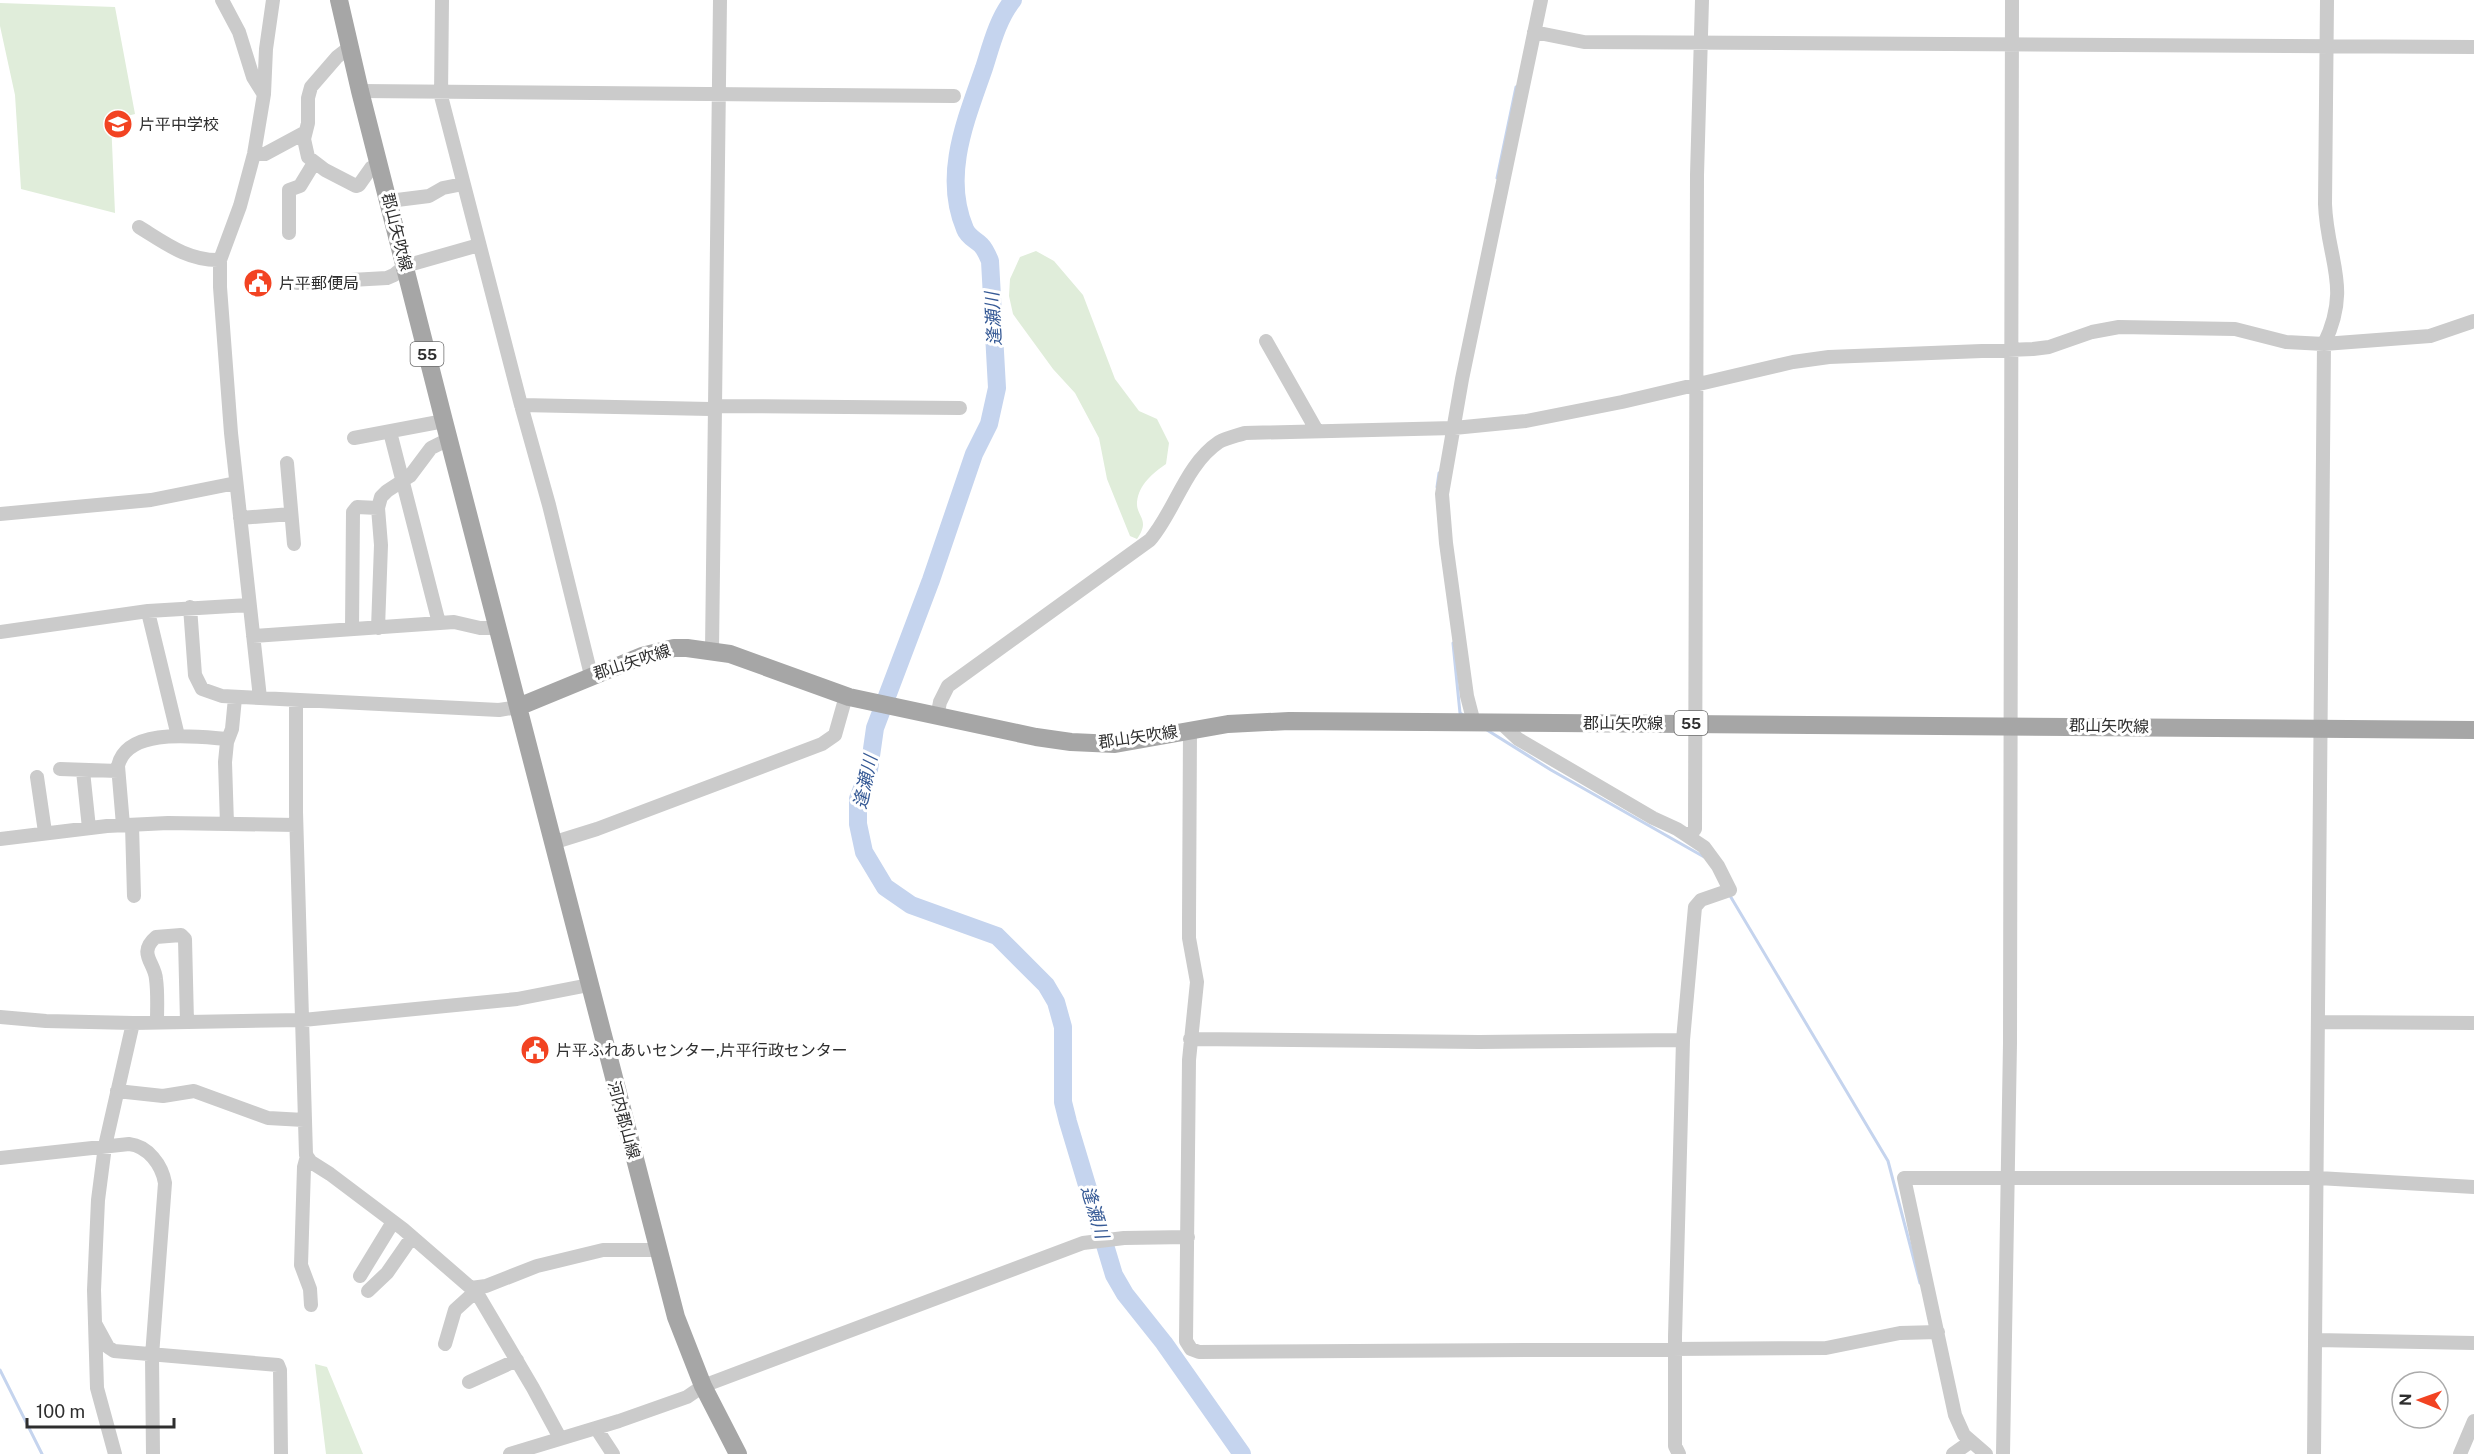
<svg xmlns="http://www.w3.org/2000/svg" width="2474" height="1454" font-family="'Public Sans','Noto Sans JP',sans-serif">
<rect width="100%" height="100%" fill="#fff"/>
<!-- green -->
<path fill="#e0edda" d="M0 3 115 7 135 114 111 120 115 213 21 189 15 95 0 26Z
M1036 251 1054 261 1083 295 1115 379 1139 411 1157 419 1169 443 1166 464C1153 473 1139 484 1137 502 1136 517 1151 519 1137 539L1130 536 1107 479 1099 438 1075 393 1053 369 1013 314 1009 296 1010 279 1020 257Z
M315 1364 327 1367 363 1454H326Z"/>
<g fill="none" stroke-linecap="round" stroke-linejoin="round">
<!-- stream -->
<path stroke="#c5d4ee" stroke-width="3" d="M1497 178 1516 87
M1437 487 1439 473
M1453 643 1460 713 1463 715
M1487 730 1551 770 1706 858
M1729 894 1888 1161 1920 1283
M0 1370 42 1454"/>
<!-- river -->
<path stroke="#c5d4ee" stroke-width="18" d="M1013 0C998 18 991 46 984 68 966 120 942 175 965 229 968 237 976 240 981 245 985 249 988 256 990 261L997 388 989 424 974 454 931 580 875 728 869 770 858 799V824L864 852 885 887 911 905 997 936 1046 985 1056 1002 1063 1027V1102L1068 1122 1114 1275 1125 1294 1164 1343 1242 1454"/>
<!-- minor -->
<path stroke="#cbcbcb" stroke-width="14" d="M222 0 239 32 253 77 263 93
M273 0 266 49 264 94 254 154 240 206 220 260V287L231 433 260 698 499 710 518 707
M442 0 441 96 521 405 549 505 591 675
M1534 32 1584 42 2474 47
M350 47 337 57 311 87 308 98V123L304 139 308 157 325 170 356 186 359 185 371 168 379 163
M360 91 954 96
M254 154H265L304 133
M389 201 429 196 443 188 463 184
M139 227C165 243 188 261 220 260
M289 233V190L300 186 314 163
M297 283 387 278 394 275 405 266 479 245
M1266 341 1317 431
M521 405 710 409 719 406 960 408
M390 432 439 623
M354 438 444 421
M287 463 294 544
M0 514 151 500 236 483
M240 518 291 514
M190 607 195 675 202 689 222 696 260 698
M148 612 178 736
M378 628 381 545 378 508 381 497 387 491 410 476 431 448 449 439
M352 629 353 512 357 507 378 508
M0 632 148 611 249 605
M253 636 454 622 480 628H499
M712 650 720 0
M296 700V812L306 1155 311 1162 330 1174 403 1229 471 1288 486 1286 537 1266 603 1250H658
M937 717 940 702 948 686 1150 540C1175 511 1185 465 1219 442 1226 438 1236 436 1245 433L1454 428 1526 421 1622 402 1793 362 1829 357 2033 349 2049 347 2092 332 2119 327 2235 329 2286 342 2324 344 2430 336 2474 321
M1474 723 1467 696 1446 543 1442 494 1462 379 1541 0
M1501 723 1518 739 1653 818 1677 829 1704 847 1718 866 1730 890 1701 900 1695 907 1683 1040 1675 1337V1446L1679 1454
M1190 730 1189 922V938L1197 982 1189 1060 1186 1341 1191 1349 1199 1352 1826 1348 1900 1333 1938 1332
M60 769 118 771
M83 771 89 828
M37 777 45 832
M227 824 225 762 227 742 232 729 235 698
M123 825 118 766C127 726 199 737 228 739
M132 825 134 896
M1689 836 1695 829 1697 175 1702 0
M0 839 107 826 168 823 296 825
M552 843 597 829 822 744 835 735 846 696
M0 1017 46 1021 133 1023 303 1020 517 999 589 985
M157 1022C157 1008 158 993 156 979 155 963 137 953 156 937L181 935 185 939 187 1022
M2319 1022 2474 1023
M1190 1039 1479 1042 1683 1040
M117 1091 163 1096 194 1091 268 1118 304 1120
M307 1156 304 1167 301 1265 310 1289 311 1305
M0 1158 129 1144C148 1146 162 1165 165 1183L152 1356 153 1454
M360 1276 393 1222
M474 1288 533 1388 560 1438
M368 1291 387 1273 412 1237
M96 1325 108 1347 114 1351 278 1365 280 1370 281 1454
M2316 1340 2474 1343
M445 1344 455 1310 476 1291
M469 1382 517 1360
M596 1428 613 1454
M115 1454 97 1388 94 1290 98 1200 105 1146 133 1023
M510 1454 619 1421 687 1397 703 1386 1083 1243 1124 1238 1188 1237
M1953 1454 1970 1442
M1986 1454 1964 1435 1955 1415 1904 1178H2318L2474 1187
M2003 1454 2010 1043 2012 0
M2314 1454 2324 344C2352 286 2327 260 2325 204L2327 0
M2460 1454 2474 1421"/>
<!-- major -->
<path stroke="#a6a6a6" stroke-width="18" d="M339 0 360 91 444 421 676 1317 703 1386 738 1454
M518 707 642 656 674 648H687L730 654 849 697 1036 737 1071 742 1115 744 1228 724 1289 721 2474 730"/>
</g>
<!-- icons -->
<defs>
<g id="school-disc" transform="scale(1.5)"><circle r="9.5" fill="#f24322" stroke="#fff"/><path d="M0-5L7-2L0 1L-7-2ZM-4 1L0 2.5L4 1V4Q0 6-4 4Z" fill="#fff"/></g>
<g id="civic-disc" transform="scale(1.5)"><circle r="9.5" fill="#f24322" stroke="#fff"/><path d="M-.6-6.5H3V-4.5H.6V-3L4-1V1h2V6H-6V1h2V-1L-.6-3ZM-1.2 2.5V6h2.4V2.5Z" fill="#fff"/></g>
</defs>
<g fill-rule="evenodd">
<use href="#school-disc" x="118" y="124"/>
<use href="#civic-disc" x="258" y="283"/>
<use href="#civic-disc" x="535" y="1050"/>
</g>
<g text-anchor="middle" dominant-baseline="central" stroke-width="6" stroke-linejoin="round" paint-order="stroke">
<!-- shield labels -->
<g fill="#fff" stroke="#6d6d6d" stroke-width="1.5">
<rect x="410.5" y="342" width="33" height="24" rx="4.5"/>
<rect x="1674.5" y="711" width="33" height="24" rx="4.5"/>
</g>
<g font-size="15" font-weight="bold" fill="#2e2e2e">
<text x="427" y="354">55</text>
<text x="1691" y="723">55</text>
</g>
<!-- poi labels -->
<g font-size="16" fill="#2e2e2e" stroke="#fff" text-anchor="start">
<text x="139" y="124">片平中学校</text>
<text x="279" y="283">片平郵便局</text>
<text x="556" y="1050">片平ふれあいセンター,片平行政センター</text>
</g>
<!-- street labels -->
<g font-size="16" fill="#2e2e2e" stroke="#fff">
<text transform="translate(397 232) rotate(76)">郡山矢吹線</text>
<text transform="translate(632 662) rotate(-18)">郡山矢吹線</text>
<text x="1623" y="723">郡山矢吹線</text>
<text transform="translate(2109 726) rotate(1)">郡山矢吹線</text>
<text transform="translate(1138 737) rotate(-8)">郡山矢吹線</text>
<text transform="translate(624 1120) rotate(75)">河内郡山線</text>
</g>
<!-- water labels -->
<g font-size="18" font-style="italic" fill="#365a96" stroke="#fff">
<text transform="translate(993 319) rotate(-93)">逢瀬川</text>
<text transform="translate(865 782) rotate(-78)">逢瀬川</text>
<text transform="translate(1095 1212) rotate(73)">逢瀬川</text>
</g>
</g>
<!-- north arrow -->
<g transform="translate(2420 1400) rotate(271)"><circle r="28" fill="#ffffff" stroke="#ababab" stroke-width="1.5"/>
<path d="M0-4.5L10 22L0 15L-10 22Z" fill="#f24322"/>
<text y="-9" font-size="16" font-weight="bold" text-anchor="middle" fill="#2e2e2e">N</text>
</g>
<!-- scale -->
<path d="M27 1418v9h147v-9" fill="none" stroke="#2e2e2e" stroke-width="3"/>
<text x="36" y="1418" font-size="18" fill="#2e2e2e" stroke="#ffffff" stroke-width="4.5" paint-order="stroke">100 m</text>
</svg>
